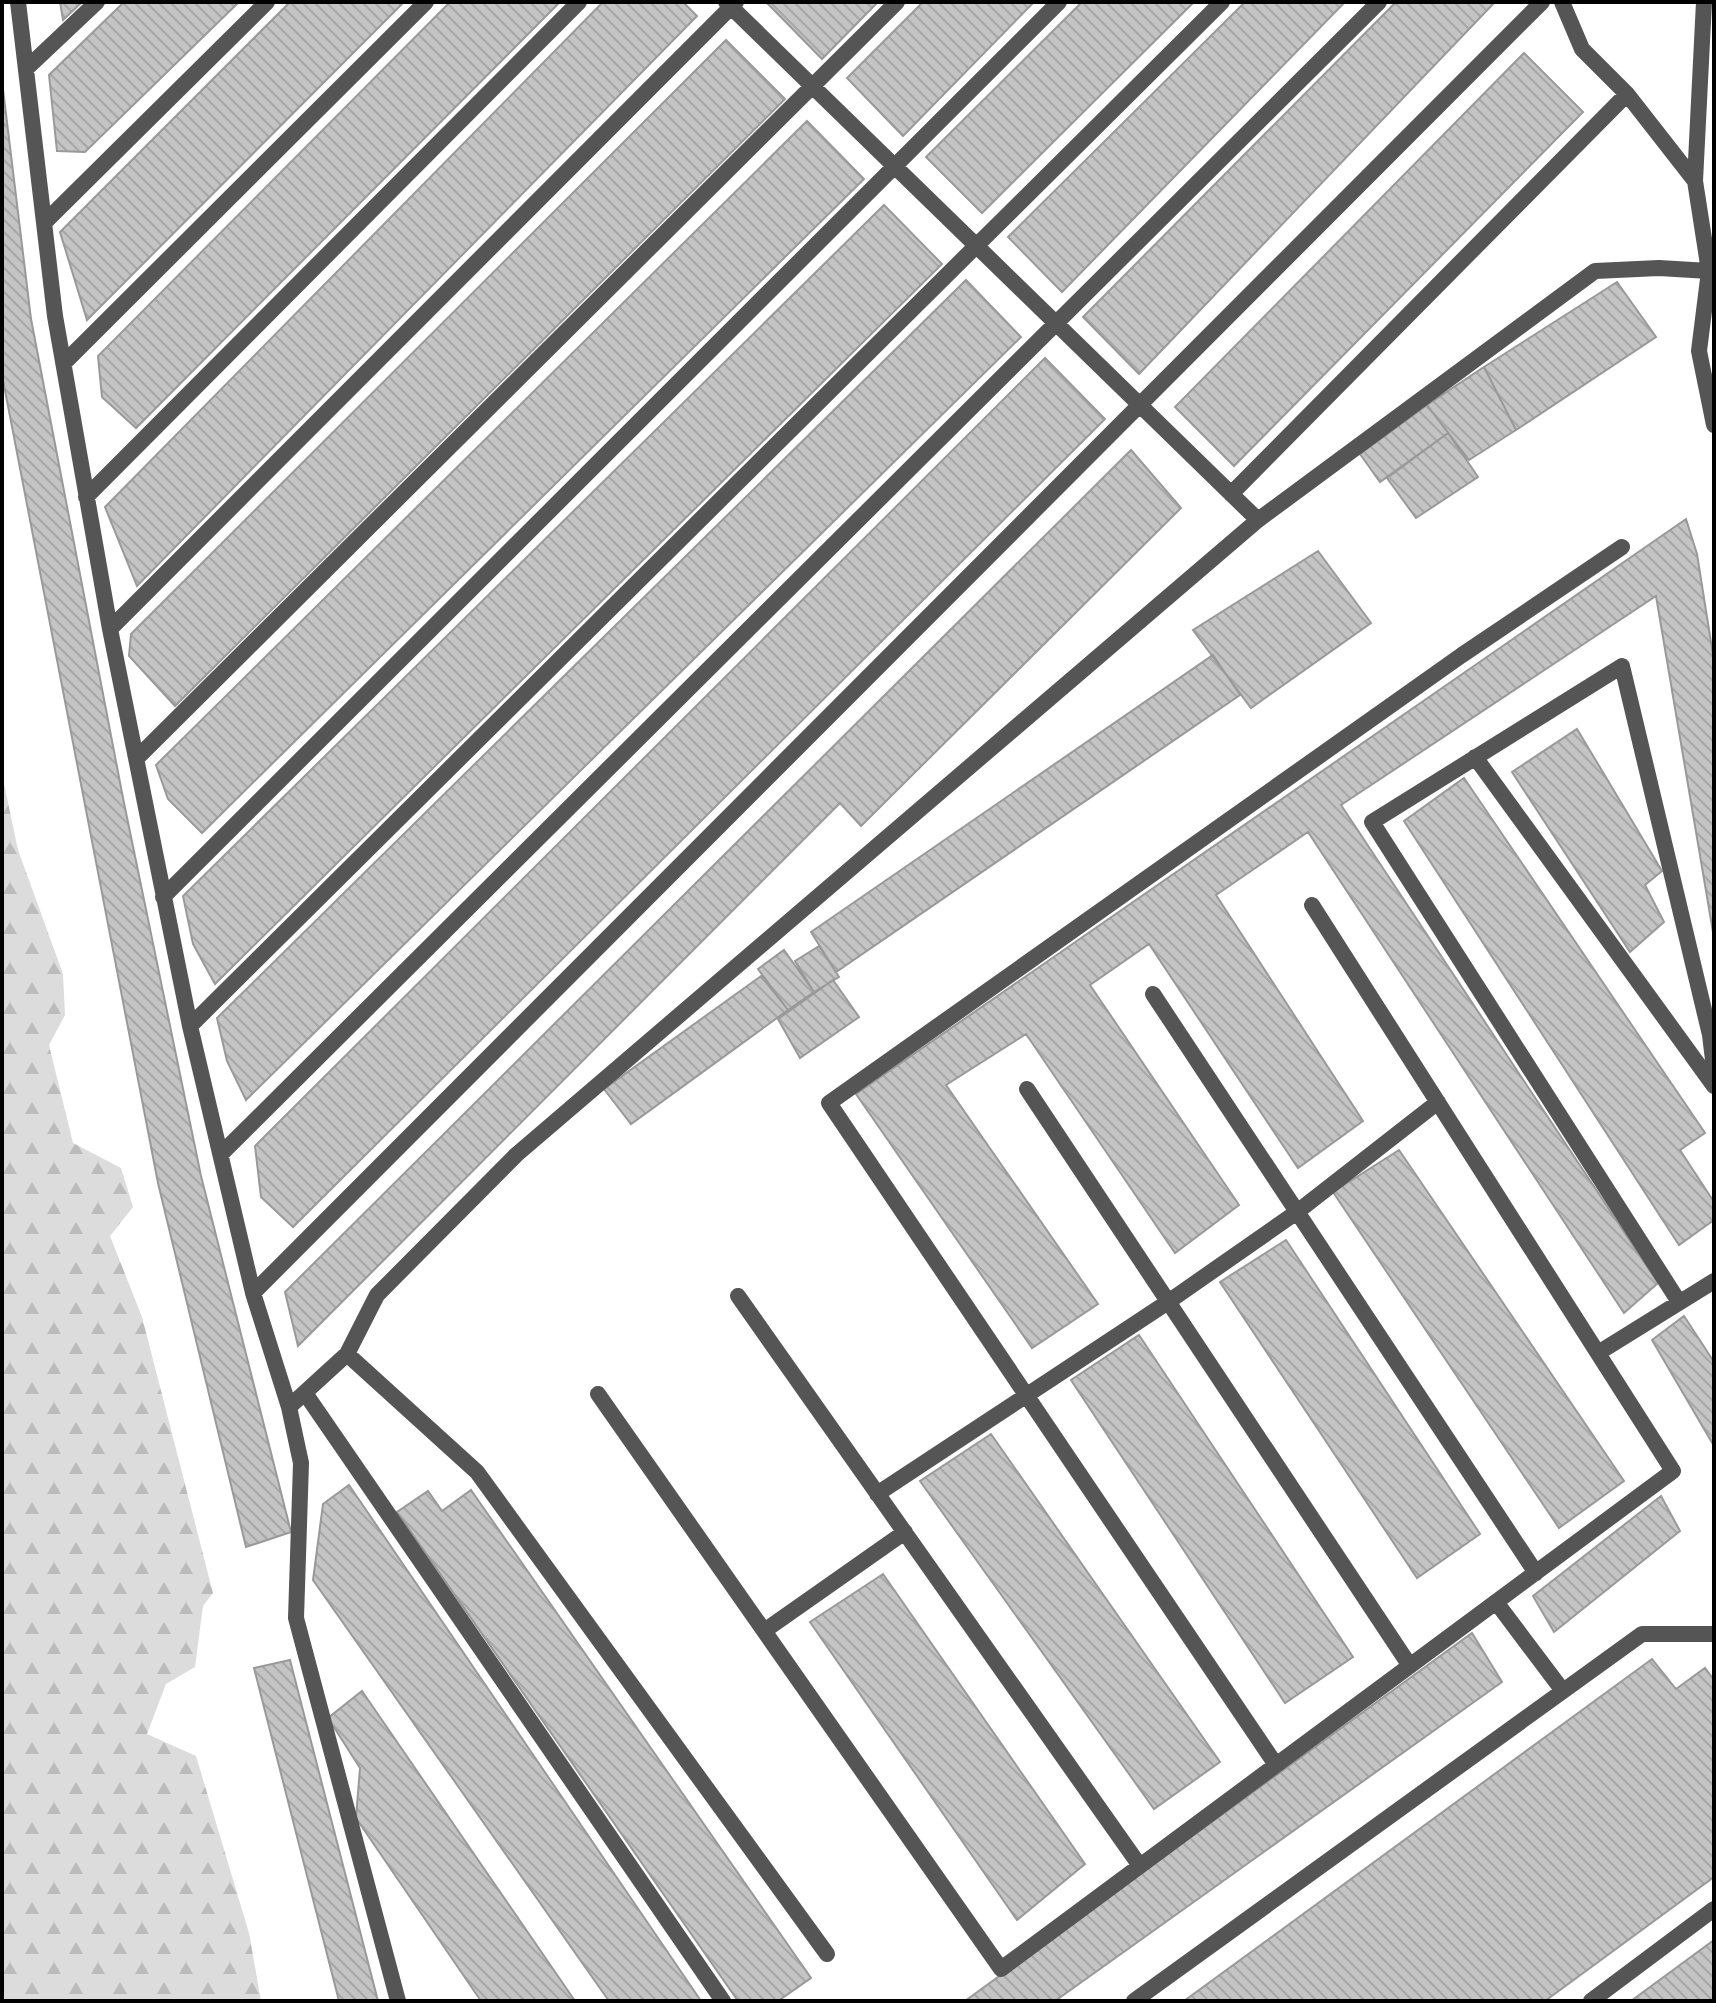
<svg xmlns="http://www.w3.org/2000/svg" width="1716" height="2003" font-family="Roboto,sans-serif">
<defs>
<pattern id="forest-firs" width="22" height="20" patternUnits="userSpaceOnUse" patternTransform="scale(2)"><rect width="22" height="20" fill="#dcdcdc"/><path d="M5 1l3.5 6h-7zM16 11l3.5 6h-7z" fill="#bbb"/></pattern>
<pattern id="building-back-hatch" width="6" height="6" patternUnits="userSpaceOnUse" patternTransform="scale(2)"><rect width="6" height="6" fill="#c4c4c4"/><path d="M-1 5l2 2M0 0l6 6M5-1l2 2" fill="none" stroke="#a7a7a7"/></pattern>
</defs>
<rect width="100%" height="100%" fill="#fff"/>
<!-- forest -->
<path fill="url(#forest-firs)" d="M2 774 18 850 63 974 65 1015 49 1045 73 1143 121 1168 133 1207 110 1236 142 1317 213 1593 203 1606 195 1667 166 1684 147 1734 196 1756 249 1933 261 2001H2Z"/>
<!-- building -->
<path fill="url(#building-back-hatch)" stroke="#999" stroke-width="2" d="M60 2H82L63 20Z
M124 2H239L85 152 57 151 49 75Z
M290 2H404L87 320 60 232Z
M450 2H560L136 428 102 397 98 356Z
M603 2H683L697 16 137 586 105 507Z
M766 2H878L822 59Z
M923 2H1034L903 136 847 78Z
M1082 2H1194L982 213 926 157Z
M1245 2H1345L1062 292 1008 237Z
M1396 2H1495L1139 374 1083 317Z
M726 40 785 99 175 706 129 656 131 634Z
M1524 53 1583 112 1234 466 1175 407Z
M2 81 31 319 123 798 201 1176 291 1532 246 1547 158 1183 2 375Z
M807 121 864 179 202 833 168 799 156 765Z
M884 205 942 264 215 984 193 944 183 896Z
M966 280 1021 337 246 1100 227 1061 217 1018Z
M1617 282 1656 337 1516 430 1484 367Z
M1045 358 1105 419 293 1227 261 1197 255 1146Z
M1484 367 1516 430 1469 460 1427 405Z
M1427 405 1448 433 1380 482 1360 454Z
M1448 433 1478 477 1416 518 1387 478Z
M1131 450 1181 508 861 826 840 803 298 1346 285 1292Z
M1686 519 1697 554 1714 661V938L1656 596 1341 805 1658 1283 1624 1313 1308 832 1216 895 1363 1121 1298 1168 1149 944 1090 985 1239 1205 1175 1253 1026 1034 946 1085 1098 1304 1032 1348 856 1094Z
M1318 551 1371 623 1251 708 1193 630Z
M1213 655 1240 695 836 972 811 932Z
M1577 729 1662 871 1645 885 1664 922 1630 952 1512 772Z
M1464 778 1705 1133 1680 1150 1714 1202V1220L1679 1245 1404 821Z
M819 946 839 977 814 992 795 961Z
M784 950 814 992 788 1010 758 969Z
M761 976 788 1010 631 1124 604 1089Z
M833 980 859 1017 800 1058 778 1019Z
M1399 1150 1624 1481 1559 1528 1333 1192Z
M1286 1240 1480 1534 1417 1578 1220 1282Z
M1684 1316 1714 1362V1446L1652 1340Z
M1139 1335 1353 1657 1285 1703 1071 1380Z
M991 1434 1220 1762 1154 1809 920 1481Z
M349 1485 701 2001H609L313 1580 323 1504Z
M471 1490 811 1978 778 2001H738L397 1512 428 1491 442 1511Z
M1661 1496 1680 1531 1554 1632 1533 1596Z
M883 1574 1085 1864 1017 1920 810 1622Z
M1472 1633 1502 1682 1055 2001H965Z
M1652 1659 1676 1689 1705 1668 1714 1680V1877L1545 2001H1184Z
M290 1660 378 2001H339L254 1668Z
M362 1691 575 2001H481L356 1818 360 1768 328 1718Z
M1714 1940V2001H1631Z"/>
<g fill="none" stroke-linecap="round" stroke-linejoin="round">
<!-- lane -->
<path stroke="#555" stroke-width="16" d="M18 2 55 316 110 629 190 1026 253 1293 289 1407 301 1463 296 1618 398 2001
M726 2 1258 520 1595 271 1659 268 1709 271
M1562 2 1582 49 1627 94 1695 181 1709 271 1699 351 1714 425
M27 68 97 2
M1695 181 1704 2
M44 223 267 2
M64 363 426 2
M1231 494 1627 94
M86 497 579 2
M110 629 736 2
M138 757 897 2
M1475 757 1714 1086
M163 897 1059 2
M1312 905 1673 1471 1496 1602
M1153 994 1536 1573
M190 1026 1222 2
M1027 1089 1410 1666
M221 1154 1379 2
M253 1293 1542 2
M738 1296 1140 1866
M1679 1302 1372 822 1622 666 1710 1035 1714 1068
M1598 1353 1714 1281
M347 1354 477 1472 827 1954
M305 1393 723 2001
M598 1394 1001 1969 1496 1602 1563 1691
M289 1407 347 1354 377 1295 516 1155 1258 520
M877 1494 1168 1302 1297 1212 1438 1102
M764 1631 905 1532
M1276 1765 829 1103 1462 655 1622 547
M1134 2001 1642 1634H1714
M1591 2001 1714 1909"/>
</g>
<!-- border -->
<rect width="1716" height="2003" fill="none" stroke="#000000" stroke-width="8"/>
</svg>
